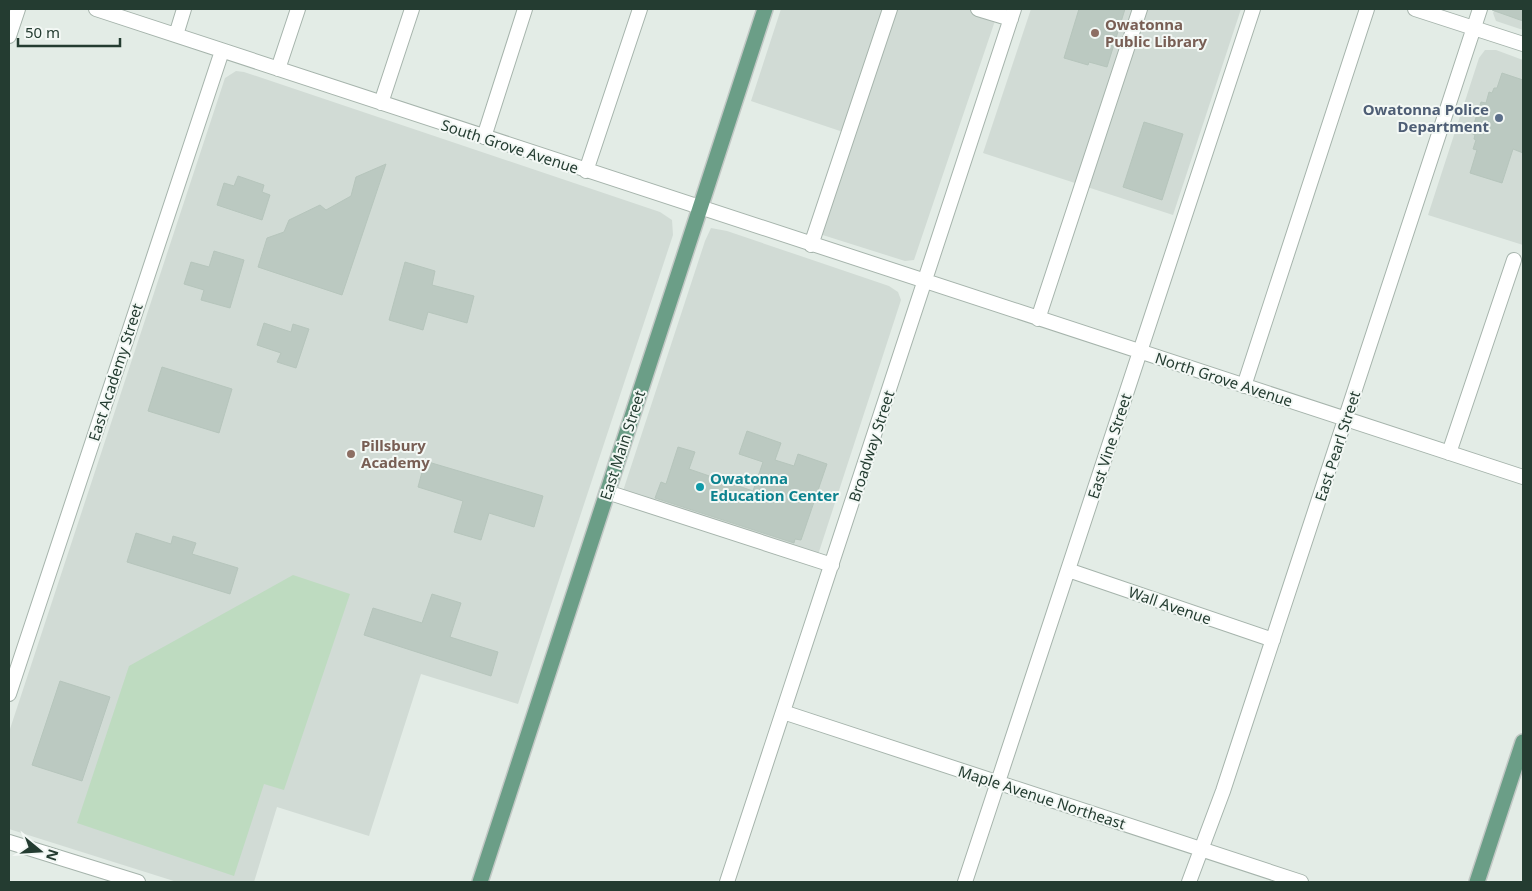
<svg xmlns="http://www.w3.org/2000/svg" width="1532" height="891" font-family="'Noto Sans',sans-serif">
<rect width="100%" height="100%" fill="#e3ece6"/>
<!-- built -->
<path fill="#d1dbd5" d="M781 9H999L914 260 905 261 810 231 843 132 751 101Z
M1031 9H1241L1173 215 983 153Z
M1495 9H1523V30L1496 21 1493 13Z
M1485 50H1496L1523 60V245L1428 215 1479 58Z
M236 71 244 72 660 212 672 220 673 235 518 704 421 674 369 836 277 807 254 882H177L9 829V732L225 78Z
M711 228 727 231 889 286 898 292 901 300 817 558 622 494 705 241Z"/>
<!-- green -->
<path fill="#bedbc0" d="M293 575 350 594 284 790 264 784 234 876 77 823 129 666Z"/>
<!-- building -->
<path fill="#bbc9c1" stroke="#b6c5bc" d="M1079 9H1125L1107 67 1089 62 1088 65 1064 58Z
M1492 9H1523V21L1492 10Z
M1502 73 1523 80V153L1513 149 1502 183 1470 173 1477 150 1473 149 1476 140 1474 139 1475 135 1471 133 1481 102 1486 103 1489 92 1492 93 1494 88H1497Z
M1144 122 1183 134 1162 200 1123 187Z
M386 164 342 295 258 267 267 238 284 232 289 220 320 205 326 210 351 196 356 177Z
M238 176 264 185 262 192 270 195 262 220 217 205 224 183 234 186Z
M214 251 244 260 230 308 201 300 204 290 184 284 191 262 209 267Z
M405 262 435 271 432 285 474 296 467 323 428 312 423 330 389 320Z
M264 323 291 332 293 324 309 329 296 368 277 362 281 353 257 345Z
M162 367 232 389 219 433 148 411Z
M747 431 781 443 775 460 794 466 798 454 827 464 801 540 795 539 794 543 655 498 661 482 666 484 678 447 695 452 689 469 753 491 763 462 739 454Z
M425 461 543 496 534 527 489 513 481 540 454 532 463 501 418 487Z
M136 533 171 544 173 536 196 543 192 554 238 568 230 594 127 562Z
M432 594 461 603 450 637 498 652 491 676 364 635 373 608 422 623Z
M60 681 110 697 82 781 32 765Z"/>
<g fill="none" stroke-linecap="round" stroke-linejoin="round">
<!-- minor casing -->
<g stroke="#a6b4ac" stroke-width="16">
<path id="minor" d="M96 9 1523 477
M978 9 1011 19
M1415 9 1523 44
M176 35 184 9
M9 36 18 9
M278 69 298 9
M381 103 412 9
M484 137 525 9
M586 171 640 9
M811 245 890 9
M1038 319 1140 9
M1244 386 1367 9
M1449 453 1514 260
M607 492 832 565
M1068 570 1273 640
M9 694 222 51
M783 712 1301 882
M9 842 138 882
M727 882 1014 9
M965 882 1253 9
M1189 882 1223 791 1480 9"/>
</g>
<!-- major casing -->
<g stroke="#c2c8c5" stroke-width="18">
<path id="major" d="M480 882 765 9
M1477 882 1523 742"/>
</g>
<!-- minor -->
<use href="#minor" stroke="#fff" stroke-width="14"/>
<!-- major -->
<use href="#major" stroke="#6b9e87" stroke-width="15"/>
</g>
<!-- markers -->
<g fill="#8d6e63" stroke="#f3f8f5" stroke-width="2">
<circle cx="1095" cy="33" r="5"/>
<circle cx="351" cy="454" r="5"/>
</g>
<circle fill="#5c6f8a" stroke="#f3f8f5" stroke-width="2" cx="1499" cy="118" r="5"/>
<circle fill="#0f9aa8" stroke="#f3f8f5" stroke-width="2" cx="700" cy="487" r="5"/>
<g text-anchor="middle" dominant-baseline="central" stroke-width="4" stroke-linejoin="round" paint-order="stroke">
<!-- education labels -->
<g font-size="15" font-weight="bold" fill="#785e54" stroke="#f3f8f5" text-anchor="start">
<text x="1105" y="24">Owatonna<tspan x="1105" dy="17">Public Library</tspan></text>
<text x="361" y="445">Pillsbury<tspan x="361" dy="17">Academy</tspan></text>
</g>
<!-- service labels -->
<g font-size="15" font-weight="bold" fill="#4e5e75" stroke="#f3f8f5" text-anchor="end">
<text x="1489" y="109">Owatonna Police<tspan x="1489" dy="17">Department</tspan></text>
</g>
<!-- street labels -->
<g font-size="15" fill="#243c31" stroke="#f3f8f5">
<text transform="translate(510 146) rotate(18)">South Grove Avenue</text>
<text transform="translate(115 372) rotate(-72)">East Academy Street</text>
<text transform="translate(1224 379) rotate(18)">North Grove Avenue</text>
<text transform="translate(622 445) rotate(-72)">East Main Street</text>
<text transform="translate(871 446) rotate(-72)">Broadway Street</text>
<text transform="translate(1109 446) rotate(-72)">East Vine Street</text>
<text transform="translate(1337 446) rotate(-72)">East Pearl Street</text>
<text transform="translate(1170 605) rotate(19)">Wall Avenue</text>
<text transform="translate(1042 797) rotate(18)">Maple Avenue Northeast</text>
</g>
<!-- culture labels -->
<g font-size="15" font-weight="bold" fill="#0d838f" stroke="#f3f8f5" text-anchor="start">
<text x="710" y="478">Owatonna<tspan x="710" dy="17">Education Center</tspan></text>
</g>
</g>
<!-- border -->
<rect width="1532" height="891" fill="none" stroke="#243c31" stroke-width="20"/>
<!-- north arrow -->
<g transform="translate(40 851) rotate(108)" stroke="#f3f8f5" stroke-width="4" paint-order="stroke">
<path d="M0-4L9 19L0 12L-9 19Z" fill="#243c31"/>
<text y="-8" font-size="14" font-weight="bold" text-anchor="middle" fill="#243c31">N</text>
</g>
<!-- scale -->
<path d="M18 38v8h102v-8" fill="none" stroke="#243c31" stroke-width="2.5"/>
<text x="25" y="38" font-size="15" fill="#243c31" stroke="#f3f8f5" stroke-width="4" paint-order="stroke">50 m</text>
</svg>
